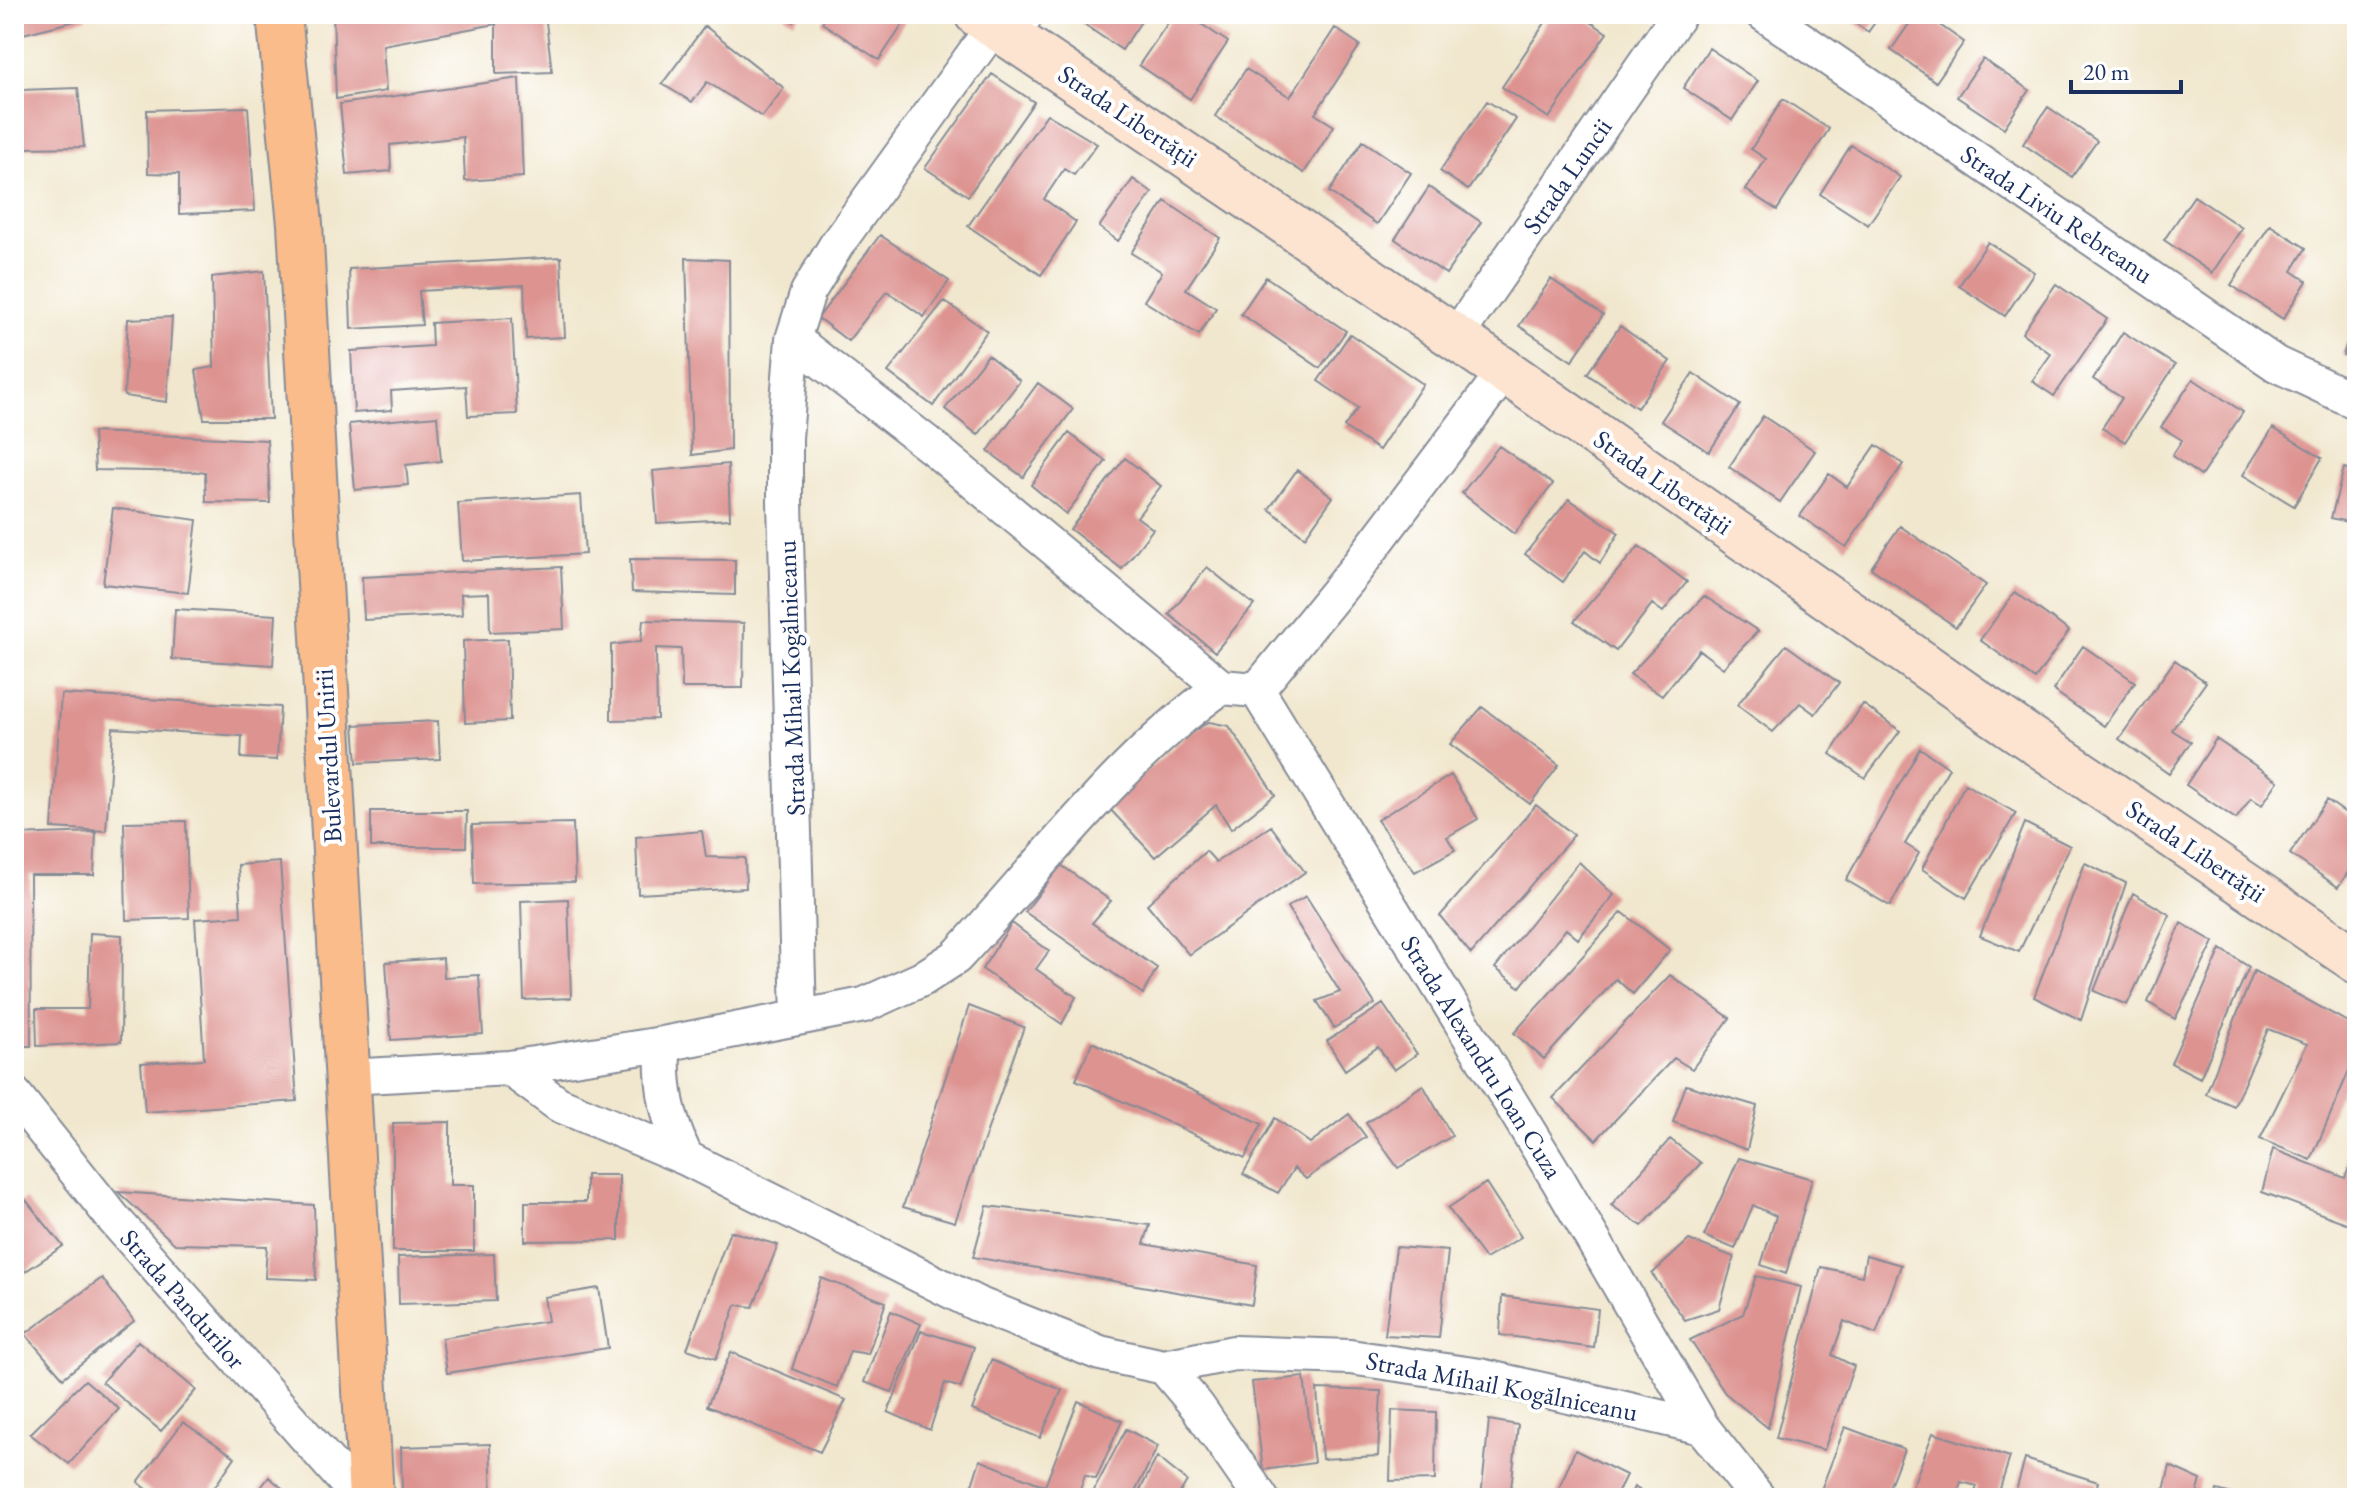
<svg xmlns="http://www.w3.org/2000/svg" width="2371" height="1512" font-family="'EB Garamond',serif">
<rect width="100%" height="100%" fill="#fff"/>
<filter id="ink" filterUnits="userSpaceOnUse"><feTurbulence type="fractalNoise" baseFrequency=".0125" numOctaves="2"/><feDisplacementMap in="SourceGraphic" scale="16" xChannelSelector="R" yChannelSelector="G"/><feConvolveMatrix kernelMatrix="1 2 1 2 8 2 1 2 1" color-interpolation-filters="sRGB"/></filter>
<filter id="wash" filterUnits="userSpaceOnUse"><feTurbulence type="fractalNoise" baseFrequency=".006" numOctaves="4" result="noise"/><feDisplacementMap in="SourceGraphic" scale="32" xChannelSelector="R" yChannelSelector="G"/><feGaussianBlur stdDeviation="1.8" result="paint"/><feColorMatrix in="noise" values="0 0 0 0 0 0 0 0 0 0 0 0 0 0 0 0 0 1.4 0 .05"/><feComposite in="paint" operator="in"/></filter>
<g filter="url(#wash)">
<rect width="100%" height="100%" fill="#f1e7ce"/>
<g id="blocks">
<!-- building -->
<path fill="#dd9390" d="M19 14H86L87 18 23 34Z
M162 14H198V16L163 21Z
M333 14H545L552 72 496 74V24L383 45 386 91 336 99Z
M782 14H800L794 22Z
M827 14H910L879 60 822 23Z
M1080 14H1146L1122 50 1076 19Z
M1174 14H1186L1228 42 1190 99 1139 65Z
M1551 14H1579L1607 33 1549 118 1502 87Z
M1842 14H1881L1868 32Z
M1916 14H1924L1964 42 1936 82 1891 50Z
M705 26 784 88 762 117 707 82 692 102 662 84Z
M1335 28 1360 45 1315 114 1334 126 1304 173 1215 116 1246 69 1290 97Z
M1709 48 1758 81 1732 120 1683 88Z
M1983 59 2029 90 2004 128 1957 97Z
M992 74 1034 102 968 196 925 168Z
M519 78 523 177 465 181 463 137 390 145 391 171 347 175 340 104Z
M78 88 84 147 24 148 20 90Z
M1783 99 1829 129 1777 210 1746 190 1766 159 1751 149Z
M1487 101 1516 119 1468 190 1440 171Z
M248 107 255 211 179 214V174L148 173 147 110Z
M2048 107 2097 141 2072 177 2023 144Z
M1047 114 1097 144 1074 175 1064 169 1044 199 1076 222 1041 275 968 226Z
M1363 141 1411 173 1377 224 1329 192Z
M1851 145 1900 177 1868 225 1820 194Z
M1133 179 1152 193 1118 241 1099 227Z
M1429 187 1481 222 1446 274 1395 239Z
M2194 196 2242 228 2212 273 2164 240Z
M1165 201 1220 238 1186 289 1216 308 1199 335 1144 301 1162 272 1131 253Z
M2270 225 2306 248 2292 271 2307 281 2283 319 2231 285Z
M880 235 949 281 924 317 887 291 848 341 818 318Z
M1988 242 2034 272 2005 316 1959 286Z
M561 257 565 337 526 339 524 285 419 291 422 325 351 329 349 269Z
M686 258 729 260 730 450 692 455Z
M264 271 271 419H204L196 370 214 367 212 277Z
M1266 277 1346 331 1320 368 1241 314Z
M1551 279 1603 315 1572 361 1519 326Z
M2056 284 2107 319 2054 396 2032 381 2051 354 2022 333Z
M944 301 987 331 933 406 888 372Z
M2356 315H2357V360L2343 355Z
M172 317 167 402 124 396 128 319Z
M512 318 517 414 468 416 466 386 391 391 392 410 354 413 351 351 432 346 431 323Z
M1620 326 1670 361 1637 408 1587 374Z
M2123 332 2175 365 2125 442 2102 428 2122 398 2093 379Z
M1350 334 1423 384 1379 450 1344 427 1358 408 1318 381Z
M988 355 1020 381 978 435 945 409Z
M1693 373 1740 405 1709 452 1661 421Z
M2193 379 2243 412 2201 476 2172 456 2182 440 2161 427Z
M1038 383 1073 409 1023 477 988 451Z
M437 416 441 461 406 465 408 485 355 490 349 424Z
M1763 416 1815 451 1780 502 1729 467Z
M2273 428 2322 458 2294 506 2243 475Z
M93 432 267 440 270 503 206 502 205 472 95 470Z
M1069 433 1106 461 1066 514 1031 485Z
M1876 445 1903 464 1846 547 1800 516 1829 474 1847 487Z
M1499 446 1553 484 1514 534 1462 493Z
M1125 458 1161 486 1137 517 1153 529 1122 569 1070 529Z
M728 464 730 519 657 523 653 471Z
M2344 468 2357 472V524L2331 518Z
M1297 470 1333 497 1305 537 1269 509Z
M581 495 585 554 462 561 458 503Z
M1569 499 1619 533 1600 563 1585 551 1563 582 1525 554Z
M113 508 197 520 188 593 103 584Z
M1900 526 1986 585 1956 627 1871 568Z
M1639 546 1687 582 1663 612 1652 604 1616 651 1574 621Z
M630 559 735 560V595L632 592Z
M561 567 564 629 490 632 489 593 461 594 462 615 364 620 362 577Z
M1207 567 1254 605 1215 652 1169 614Z
M2015 592 2069 631 2035 679 1980 640Z
M1704 596 1758 631 1723 668 1699 650 1662 696 1630 674Z
M175 609 276 615 273 665 172 659Z
M643 620 744 623 743 688H682L681 649 656 648 657 719 611 720V645L641 641Z
M508 639 510 721 465 723 463 641Z
M1786 645 1839 683 1815 714 1800 703 1773 732 1737 705Z
M2083 646 2135 682 2104 726 2053 690Z
M2175 660 2206 682 2172 730 2191 742 2169 774 2119 739Z
M61 694 280 707 277 760 241 758 242 736 113 728 106 831 52 828Z
M1863 704 1900 731 1865 778 1830 754Z
M1482 707 1559 765 1530 804 1450 744Z
M438 721 440 759 357 763 354 725Z
M1209 722 1229 726 1275 795 1231 829 1216 805 1155 857 1107 806 1187 735Z
M2216 739 2278 781 2262 805 2251 798 2236 819 2186 785Z
M1920 748 1949 768 1905 844 1919 853 1890 906 1846 880Z
M1451 775 1478 819 1447 837 1455 850 1415 872 1377 820Z
M1965 784 2016 813 1966 898 1922 869Z
M2327 800 2357 821V859L2338 887 2290 854Z
M1536 805 1574 835 1471 954 1440 916Z
M371 811H467L466 847H371Z
M186 821 189 918 126 920 124 822Z
M573 823 575 882 474 884 472 825Z
M2025 823 2070 846 2019 952 1980 936Z
M1271 826 1305 872 1189 955 1147 904 1206 851 1216 862Z
M702 831 706 857 745 858 746 888 638 894 636 837Z
M96 832 94 875H30L31 1046H14V835Z
M280 862 297 1101 145 1112 141 1063 204 1059 195 919 241 916 238 865Z
M1579 862 1614 895 1578 939 1566 929 1520 987 1495 968Z
M2085 863 2126 883 2081 1020 2034 997Z
M1061 865 1111 901 1092 923 1157 968 1143 994 1025 912Z
M2133 893 2170 915 2127 1005 2094 991Z
M1306 896 1375 1004 1334 1028 1317 1001 1340 992 1287 907Z
M568 899 571 998 524 1000 521 901Z
M1622 912 1670 950 1633 994 1616 979 1544 1059 1514 1033Z
M1012 923 1049 951 1036 969 1076 997 1062 1024 982 969Z
M2181 923 2214 942 2175 1019 2148 1002Z
M90 933 122 935 121 1042 37 1046 36 1009H88Z
M2221 949 2249 967 2200 1078 2171 1063Z
M443 958 444 977 479 975 483 1034 391 1040 386 962Z
M2254 971 2357 1027V1052L2311 1160 2260 1139 2307 1044 2268 1029 2234 1106 2206 1094Z
M1670 975 1730 1018 1692 1069 1674 1058 1596 1140 1553 1098Z
M1383 1004 1417 1054 1394 1070 1378 1047 1345 1070 1327 1041Z
M969 1006 1024 1027 955 1222 903 1207Z
M1092 1042 1262 1124 1245 1158 1076 1080Z
M1423 1085 1452 1136 1398 1168 1366 1123Z
M1686 1085 1757 1106 1747 1150 1673 1122Z
M1349 1114 1366 1137 1306 1179 1294 1168 1278 1193 1243 1174 1275 1118 1310 1143Z
M450 1122V1185H474V1251H393V1123Z
M1670 1139 1701 1163 1642 1226 1611 1205Z
M2357 1146V1227L2262 1192 2273 1149 2345 1178Z
M1739 1158 1812 1179 1786 1274 1761 1265 1776 1216 1753 1205 1735 1249 1704 1236Z
M586 1175H619V1240L525 1241V1202H586Z
M1486 1183 1521 1237 1485 1259 1448 1208Z
M118 1192 314 1205 316 1280 265 1278 267 1246 175 1244Z
M25 1199 63 1246 14 1279V1208Z
M987 1206 1150 1225 1144 1244 1257 1265 1252 1305 973 1257Z
M730 1231 778 1245 753 1307 736 1305 716 1359 687 1349Z
M1689 1240 1734 1257 1719 1309 1685 1320 1652 1274Z
M1396 1247 1448 1251 1439 1338 1385 1335Z
M494 1254 496 1301 399 1304 398 1257Z
M1866 1255 1901 1265 1876 1334 1844 1321 1832 1355 1854 1366 1824 1450 1776 1438 1821 1267 1862 1276Z
M1756 1276 1801 1287 1768 1428 1725 1393 1690 1340 1743 1314Z
M102 1278 134 1321 63 1378 25 1334Z
M821 1278 886 1302 868 1354 850 1351 837 1387 792 1369Z
M599 1288 608 1348 447 1373 442 1338 548 1321 544 1297Z
M1502 1296 1598 1309 1594 1348 1500 1335Z
M891 1311 921 1324 892 1392 864 1382Z
M921 1331 974 1347 961 1388 945 1383 930 1430 888 1412Z
M138 1341 196 1390 161 1431 102 1382Z
M731 1352 846 1400 820 1452 707 1406Z
M991 1360 1062 1390 1040 1438 972 1410Z
M1304 1377 1314 1463 1263 1470 1252 1382Z
M85 1380 119 1409 69 1464 30 1434Z
M1317 1389 1381 1391 1378 1456 1322 1459Z
M1078 1401 1122 1421 1096 1479 1085 1475 1077 1498H968L980 1460 1045 1486Z
M1392 1410 1436 1412 1435 1480 1390 1481Z
M1489 1420 1518 1425 1510 1498H1481Z
M183 1422 235 1457 207 1498H158L138 1482Z
M1845 1427 1904 1449 1885 1498 1819 1495Z
M1126 1429 1158 1446 1132 1498H1090Z
M1933 1433 2010 1457 1997 1498H1973L1977 1486 1961 1482 1956 1498H1908Z
M490 1444 492 1498H402L401 1447Z
M1575 1450 1626 1475 1615 1498H1555Z
M1157 1457 1187 1481 1177 1498H1136Z
M2025 1459 2098 1482 2094 1498H2014Z
M2170 1466 2201 1480 2196 1498H2162Z
M269 1477 294 1498H253Z
M1634 1487 1654 1498H1629Z
M2217 1490 2244 1497V1498H2215Z"/>
</g>
</g>
<g filter="url(#ink)">
<use href="#blocks" fill-opacity="0" stroke="#868b96" stroke-width="2"/>
<g fill="none" stroke-linecap="round" stroke-linejoin="round">
<!-- street casing -->
<g stroke="#868b96" stroke-width="38">
<path id="street" d="M1764 14 2276 364 2357 402
M1011 38 1026 14
M1455 338 1679 14
M793 339 932 447 1221 687
M1257 690 1557 1178 1702 1427
M799 1017 785 502V438L793 339 808 292 837 244 994 26
M663 1044C661 1087 667 1119 686 1158
M509 1068 558 1104 686 1158 977 1304 1100 1353 1164 1367 1234 1353 1350 1357 1480 1376 1578 1398 1702 1427 1758 1498
M347 1077 509 1068 663 1044 864 1005 922 979 956 957C1042 865 1118 761 1221 687L1257 690 1355 570 1505 371
M14 1094 113 1218 360 1498
M1164 1367 1197 1406 1261 1498"/>
</g>
<!-- secondary casing -->
<g stroke="#868b96" stroke-width="48">
<path id="secondary" d="M977 14 1505 371 1994 714 2357 961"/>
</g>
<!-- primary casing -->
<g stroke="#868b96" stroke-width="48">
<path id="primary" d="M279 14 300 224 371 1498"/>
</g>
<!-- street -->
<use href="#street" stroke="#fff" stroke-width="34"/>
<!-- secondary -->
<use href="#secondary" stroke="#fde4d1" stroke-width="44"/>
<!-- primary -->
<use href="#primary" stroke="#fabc8b" stroke-width="44"/>
</g>
</g>
<g text-anchor="middle" dominant-baseline="central" stroke-width="8" stroke-linejoin="round" paint-order="stroke">
<!-- street labels -->
<g font-size="26" fill="#1b2f5e" stroke="#fff">
<text transform="translate(1128 116) rotate(34)">Strada Libertății</text>
<text transform="translate(1567 176) rotate(-55)">Strada Luncii</text>
<text transform="translate(2057 214) rotate(34)">Strada Liviu Rebreanu</text>
<text transform="translate(1663 482) rotate(35)">Strada Libertății</text>
<text transform="translate(791 678) rotate(-92)">Strada Mihail Kogălniceanu</text>
<text transform="translate(328 756) rotate(-93)">Bulevardul Unirii</text>
<text transform="translate(2196 851) rotate(34)">Strada Libertății</text>
<text transform="translate(1482 1057) rotate(58)">Strada Alexandru Ioan Cuza</text>
<text transform="translate(183 1299) rotate(49)">Strada Pandurilor</text>
<text transform="translate(1502 1386) rotate(11)">Strada Mihail Kogălniceanu</text>
</g>
</g>
<!-- margin -->
<rect width="2371" height="1512" fill="none" stroke="#fff" stroke-width="48"/>
<!-- scale -->
<path d="M2071 80v12h110v-12" fill="none" stroke="#1b2f5e" stroke-width="4"/>
<text x="2083" y="80" font-size="24" fill="#1b2f5e" stroke="#ffffff" stroke-width="6" paint-order="stroke">20 m</text>
</svg>
